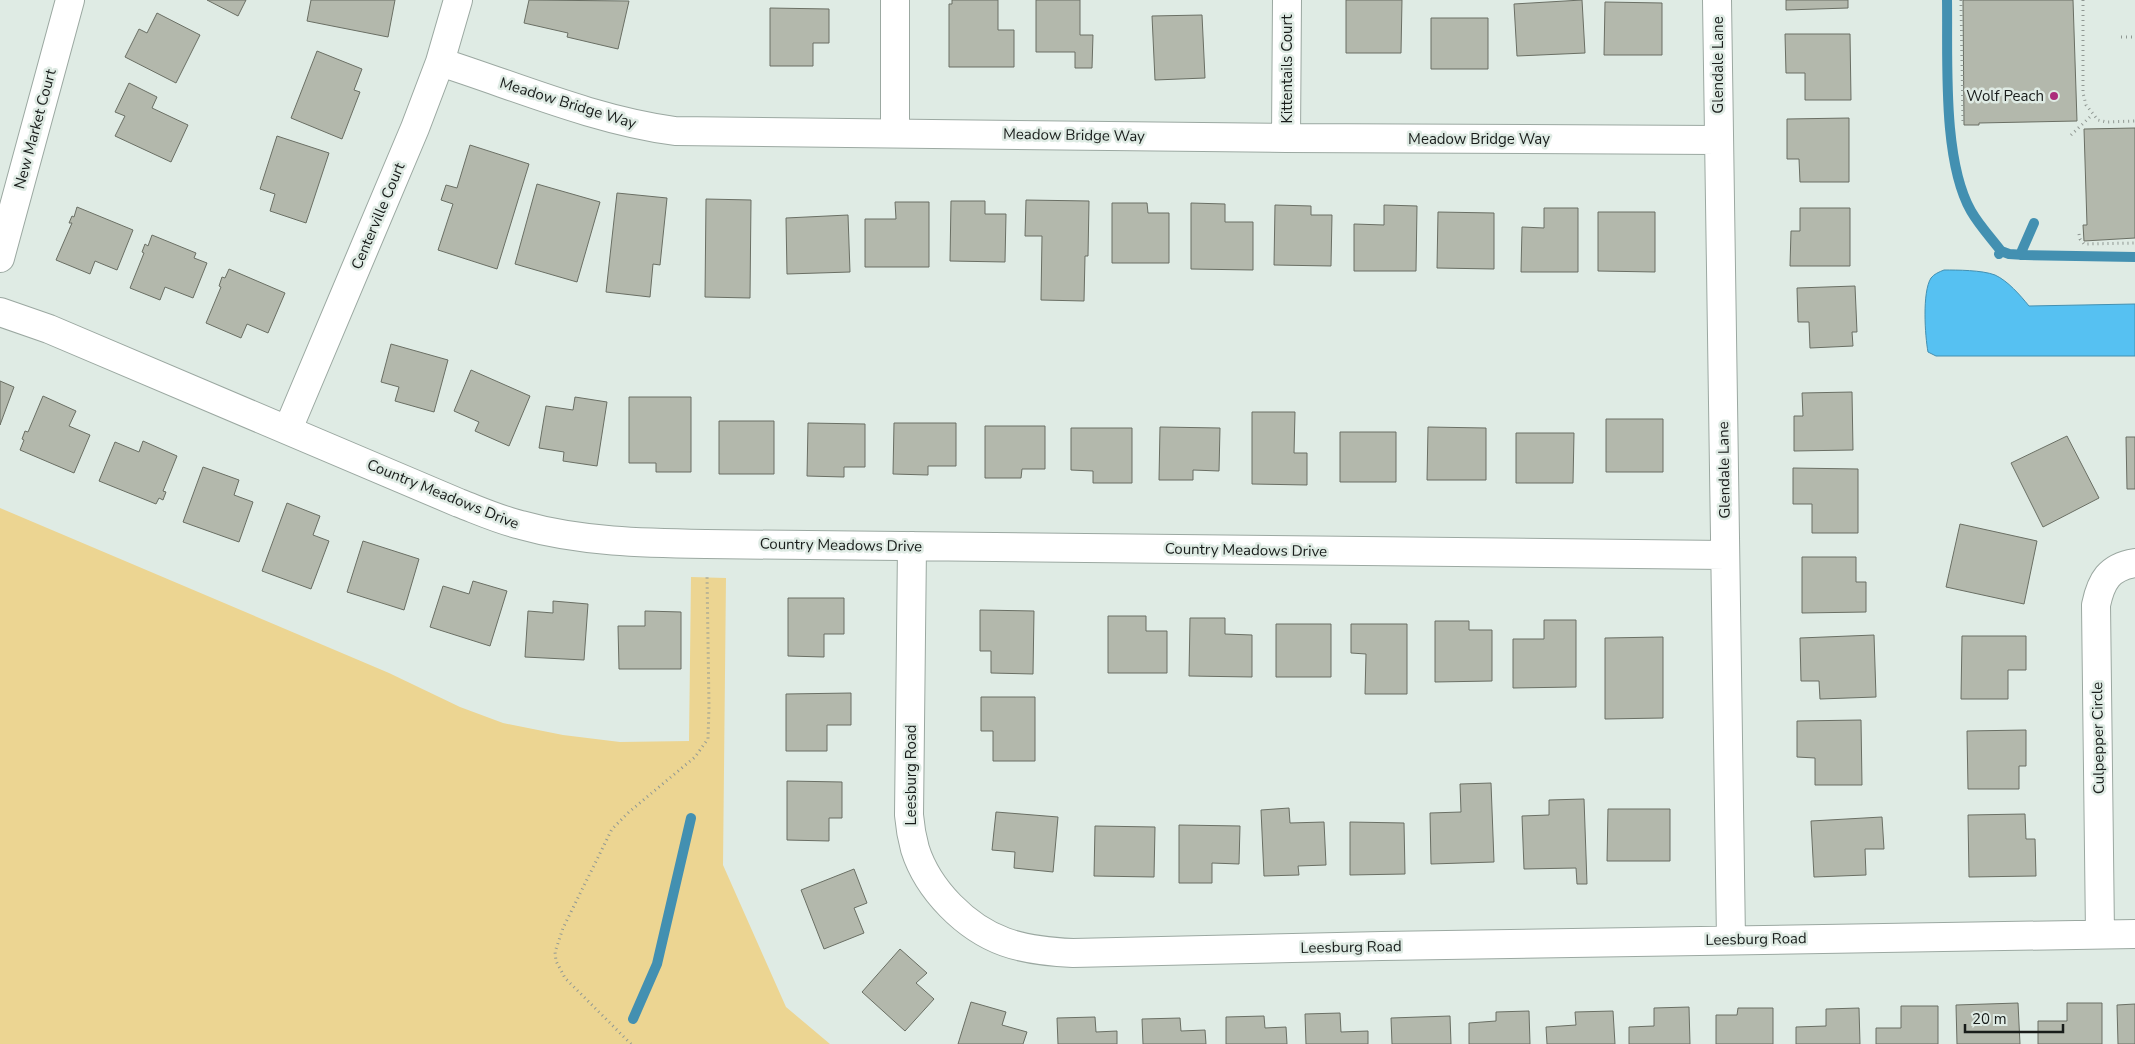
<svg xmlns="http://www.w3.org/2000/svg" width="2135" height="1044" font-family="'Nunito Sans',sans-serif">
<rect width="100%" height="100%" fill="#dfebe4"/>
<!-- green -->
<path fill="#ecd592" d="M0 508 389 673 460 707 503 723 563 735 620 742 689 741 691 577 726 578 723 865 786 1007 830 1044H0Z"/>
<!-- water -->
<path fill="#56c1f2" stroke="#4390b1" d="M1944 270C1957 270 1982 270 1995 275 2008 281 2020 295 2029 306L2135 304V356H1936L1928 352C1925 336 1922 292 1931 278 1934 274 1939 272 1944 270Z"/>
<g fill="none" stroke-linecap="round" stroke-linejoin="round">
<!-- stream -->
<path stroke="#4390b1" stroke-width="10" d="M1947 0C1948 59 1942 160 1971 211 1979 225 1991 238 2001 251L1999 254
M2001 251 2009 254 2025 255 2135 257
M2020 255 2034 223
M633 1019 657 964 691 818"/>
</g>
<!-- building -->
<path fill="#b3b8ac" stroke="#6a6f64" d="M207 0H246L238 16Z
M311 0H395L388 37 307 21Z
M529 0 629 1 618 49 567 37 568 33 524 23Z
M952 0H998V30H1014V67H949V4H952Z
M1036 0H1080V35H1093L1092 68H1075V52H1036Z
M1346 0H1402L1401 53H1346Z
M1582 0 1585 53 1517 56 1514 4Z
M1786 0H1848V8L1786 10Z
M1963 0H2073L2077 121 1979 123V125H1964Z
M1605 2 1662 3V55H1604Z
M770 8 829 9V43H813V66H770Z
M157 13 200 35 176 83 125 57 139 29 147 33Z
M1202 15 1205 78 1155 80 1152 16Z
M1431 18H1488V69H1431Z
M1785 34H1850L1851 100H1805V73H1786Z
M317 51 362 69 354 90 360 92 342 139 291 118Z
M129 83 157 97 152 108 188 125 171 162 115 136 125 116 115 112Z
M1849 118V182H1800L1799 159H1787V119Z
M2135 128V238L2084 241 2083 225H2087L2084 129Z
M277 136 329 153 306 223 270 211 275 194 260 189Z
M470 145 529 164 497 269 438 250 453 204 441 200 446 185 457 188Z
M537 184 600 202 577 282 515 264Z
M617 193 667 198 660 265 653 264 650 297 606 292Z
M706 199 751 200 750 298 705 297Z
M1026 200 1089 201 1088 256H1085L1084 301 1041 300 1042 236H1025Z
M951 201H985V214H1006L1005 262 950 261Z
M895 202H929V267H865V219H896Z
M1112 203H1147L1148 213H1169V263H1112Z
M1191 203 1225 204V222H1253V270L1191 269Z
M1275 205 1311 206V215H1332L1331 266 1274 265Z
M1384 205 1417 206 1416 271H1354V224L1384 225Z
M77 207 133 230 117 270 95 261 90 274 56 260 72 223H69L72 216 74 217Z
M1544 208H1578V272H1521L1522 227 1544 228Z
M1800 208H1850V266H1790L1791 231H1800Z
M1438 212 1494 213V269L1437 268Z
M1598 212H1655V272L1598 271Z
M848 215 850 272 787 274 786 218Z
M152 235 196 253 194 258 207 263 193 298 165 287 160 300 130 288 144 253 142 252 145 244 148 246Z
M229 269 285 293 268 333 247 324 241 338 206 323 221 287 219 286 222 277 225 278Z
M1855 286 1857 332H1852L1853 346 1810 348 1809 322H1798L1797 288Z
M391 344 448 360 434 412 395 401 399 387 381 382Z
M471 370 530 396 509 446 475 431 479 422 454 411Z
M0 381 14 387 0 425Z
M1852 392 1853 450 1794 451V416H1803L1802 393Z
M43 396 76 411 69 426 90 435 74 473 20 450 24 440 22 439 25 431 28 432Z
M575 397 607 402 597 466 563 461 564 452 539 448 546 406 573 410Z
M629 397H691V472H656V463H629Z
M1252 412H1295L1294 453H1307V485L1252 484Z
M1606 419H1663V472H1606Z
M719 421H774V474H719Z
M808 423 865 424V467H844V477L807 476Z
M894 423H956V466H928V475L893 474Z
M985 426H1045V469H1022L1021 478H985Z
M1160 427 1220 428 1219 471 1193 470V480H1159Z
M1428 427 1486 428V480H1427Z
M1071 428H1132V483H1093V471L1071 470Z
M1340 432H1396V482H1340Z
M1516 433H1574L1573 483H1516Z
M2067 436 2099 498 2043 527 2011 463Z
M2126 437H2135V489H2127Z
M143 441 177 456 163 491 166 492 163 500 159 498 156 504 99 481 115 442 139 452Z
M203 467 239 480 234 495 253 502 239 542 183 522Z
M1793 468 1858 469V533H1812V504H1793Z
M287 503 320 516 313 535 329 541 311 589 262 571Z
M1960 524 2037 541 2024 604 1946 587Z
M363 541 419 559 404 610 347 592Z
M1802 557H1856V582H1866V612L1802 613Z
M473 581 507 591 490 646 430 627 443 586 469 594Z
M788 598H844V634H824V657L788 656Z
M553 601 588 604 584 660 525 657 528 611 553 613Z
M980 610 1034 611 1033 674 991 673V651H980Z
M645 611 681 612V669H619L618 626H645Z
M1108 616H1146V631H1167V673H1108Z
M1190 618H1225V634L1252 635V677L1189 676Z
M1544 620H1576V687L1513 688V639H1544Z
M1435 621H1469V630H1492V681L1435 682Z
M1276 624H1331V677H1276Z
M1351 624H1407V694H1365L1366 654 1351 653Z
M1874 635 1876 697 1820 699 1819 681H1801L1800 638Z
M1962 636H2026V670H2008V699H1961Z
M1663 637V718L1605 719V638Z
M851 693V725H827V751H786V694Z
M981 697H1035V761H993V731H981Z
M1861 720 1862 785H1815V758L1797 757V721Z
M2026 730V766H2019V789H1968L1967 731Z
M787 781 842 782V818H829V841L787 840Z
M1491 783 1494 862 1431 864 1430 813 1461 812 1460 784Z
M1584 799 1587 884H1577L1576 868 1524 869 1522 816 1549 815V800Z
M1289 808 1290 823 1324 822 1326 865 1298 866 1299 875 1264 876 1261 810Z
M1608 809H1670V861H1607Z
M996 812 1058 817 1053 872 1014 868 1015 852 992 850Z
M2025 814 2026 839H2035L2036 876 1969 877 1968 815Z
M1882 817 1884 849H1865L1866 875 1814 877 1811 821Z
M1350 822 1404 823 1405 874 1350 875Z
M1179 825 1240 826 1239 864 1212 863V883H1179Z
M1095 826 1155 827 1154 877 1094 876Z
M854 869 867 903 854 908 864 933 824 949 801 890Z
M900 949 927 973 916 983 934 999 905 1031 862 992Z
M971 1002 1006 1012 1002 1025 1027 1032 1023 1044H958Z
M2018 1003 2020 1044H1957L1956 1005Z
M2067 1003H2102V1044H2038V1021H2067Z
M2135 1004V1044H2118L2117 1005Z
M1901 1006H1938V1044H1876V1028H1901Z
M1689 1007 1690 1044H1629V1027L1654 1026V1008Z
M1738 1008H1773V1044H1716V1015H1737Z
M1859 1008 1860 1044H1796V1027L1826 1026V1009Z
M1529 1011 1530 1044H1469V1023L1496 1021V1012Z
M1613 1011 1615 1044H1547L1546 1027 1576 1025 1575 1012Z
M1340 1013 1341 1032 1368 1031V1044H1306L1305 1014Z
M1264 1016 1265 1028 1286 1027 1287 1044H1226V1017Z
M1450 1016 1451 1044H1392L1391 1018Z
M1095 1017 1096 1032 1117 1031V1044H1058L1057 1018Z
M1180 1018 1181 1031 1205 1030 1206 1044H1143L1142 1019Z"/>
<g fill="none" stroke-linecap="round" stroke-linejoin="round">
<!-- minor casing -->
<g stroke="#9ba8a1" stroke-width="30">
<path id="minor" d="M1717 0 1731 940
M440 62C518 87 594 120 675 131L1286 138 1718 140
M895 133V0
M1286 138 1287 0
M0 258 70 0
M0 312 49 329 459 503C480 511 500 520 521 525 581 542 644 543 706 544L1725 555
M288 429 415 128 440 62 458 0
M912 546 909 815C910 827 912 838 915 849 928 890 966 928 1005 942 1027 950 1050 952 1073 953L1382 946 2135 934
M2100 934 2096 605C2101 581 2109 567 2135 563"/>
</g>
<!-- path -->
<path stroke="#909893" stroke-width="3" stroke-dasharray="1 4" stroke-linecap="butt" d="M1961 0 1963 122
M2083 0V93L2086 105 2098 120 2106 122 2135 121
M2121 37H2135
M2071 135 2092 115
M2079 234 2080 239 2084 244 2135 243
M631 1044 565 978 556 961 555 952 563 928 612 829 629 812 695 757 708 739 709 707 707 574"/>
<!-- minor -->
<use href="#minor" stroke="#fff" stroke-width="28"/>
</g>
<!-- markers -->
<circle fill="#ab2d7c" stroke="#dfebe4" stroke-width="2" cx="2054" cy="96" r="5"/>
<g text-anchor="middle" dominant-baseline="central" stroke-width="5" stroke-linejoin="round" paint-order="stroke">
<!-- street labels -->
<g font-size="15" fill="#181c1a" stroke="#dfebe4">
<text transform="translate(1718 65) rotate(-90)">Glendale Lane</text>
<text transform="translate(1287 69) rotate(-90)">Kittentails Court</text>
<text transform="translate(568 103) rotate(17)">Meadow Bridge Way</text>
<text transform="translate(35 129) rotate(-75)">New Market Court</text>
<text transform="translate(1074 135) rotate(1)">Meadow Bridge Way</text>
<text x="1479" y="139">Meadow Bridge Way</text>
<text transform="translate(378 216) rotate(-67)">Centerville Court</text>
<text transform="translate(1724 470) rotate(-91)">Glendale Lane</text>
<text transform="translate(443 494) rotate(22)">Country Meadows Drive</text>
<text transform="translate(841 545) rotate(1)">Country Meadows Drive</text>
<text transform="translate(1246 550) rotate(1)">Country Meadows Drive</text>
<text transform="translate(2098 738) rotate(-91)">Culpepper Circle</text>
<text transform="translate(911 775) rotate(-90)">Leesburg Road</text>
<text transform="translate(1756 939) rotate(-1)">Leesburg Road</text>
<text transform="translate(1351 947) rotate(-1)">Leesburg Road</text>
</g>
<!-- poi labels -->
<g font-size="15" fill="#181c1a" stroke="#dfebe4" text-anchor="end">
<text x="2044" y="96">Wolf Peach</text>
</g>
</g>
<!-- scale -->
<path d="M1965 1024v8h98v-8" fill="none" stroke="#181c1a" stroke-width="2.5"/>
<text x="1972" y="1024" font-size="15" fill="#181c1a" stroke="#dfebe4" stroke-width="4" paint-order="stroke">20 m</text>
</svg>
